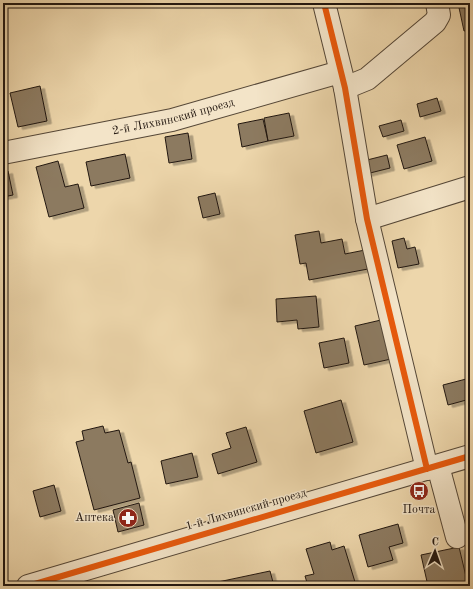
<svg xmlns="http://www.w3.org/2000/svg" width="473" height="589" font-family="'Old Standard TT',serif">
<defs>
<filter id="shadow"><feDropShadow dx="4.5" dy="2.5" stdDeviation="0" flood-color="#0004"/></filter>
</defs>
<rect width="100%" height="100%" fill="#edd6ab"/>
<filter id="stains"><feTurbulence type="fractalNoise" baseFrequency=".005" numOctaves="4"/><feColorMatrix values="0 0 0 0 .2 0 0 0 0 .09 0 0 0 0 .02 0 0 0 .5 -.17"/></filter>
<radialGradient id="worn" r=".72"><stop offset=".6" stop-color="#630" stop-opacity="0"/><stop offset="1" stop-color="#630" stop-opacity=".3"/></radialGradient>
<!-- building -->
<path fill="#8c7a61" stroke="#221710" filter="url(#shadow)" d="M458 3H470V30L464 31Z
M40 86 47 121 18 127 10 93Z
M437 98 441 111 420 117 417 104Z
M289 113 294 136 268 141 264 118Z
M263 119 268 141 242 147 238 124Z
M401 120 404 131 383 137 379 126Z
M188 133 192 159 169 163 165 137Z
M425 137 432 161 404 169 397 145Z
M125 154 130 178 91 186 86 162Z
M387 155 390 168 366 174 363 161Z
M58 161 65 187 78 184 84 208 49 217 36 167Z
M8 171 13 195 3 197V172Z
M215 193 220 214 203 218 198 197Z
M319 231 321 243 342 239 345 254 365 250 368 269 309 280 306 263 300 264 295 235Z
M404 238 407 249 415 247 419 264 398 268 392 241Z
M316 296 319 327 298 329 297 320 277 322 276 299Z
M381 320 391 359 364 365 355 326Z
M344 338 349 363 324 368 319 343Z
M470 378V399L448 405 443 385Z
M341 400 353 442 316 453 304 411Z
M103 426 105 433 119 430 128 463 131 462 140 498 94 510 76 442 84 440 82 431Z
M246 427 257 462 218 474 212 454 231 448 226 433Z
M192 453 198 477 166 484 161 461Z
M54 485 61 511 40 517 33 491Z
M139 503 144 525 118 532 113 510Z
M398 524 403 543 389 547 393 560 368 567 359 535Z
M330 542 332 550 344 546 355 582 341 586H308L305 576 314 574 306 549Z
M459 547 468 585 428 586 421 555Z
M270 571 274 586H219L218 582Z"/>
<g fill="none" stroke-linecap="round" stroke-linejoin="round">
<!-- minor casing -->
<g stroke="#554737" stroke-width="24">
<g id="minor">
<path d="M324 3 345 88 367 219 427 469"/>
<path d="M345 88 367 79 435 22 439 15 437 3"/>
<path id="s1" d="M3 153 172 120 340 72"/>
<path d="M367 219 470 187"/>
<path d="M438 466 457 537"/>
<path d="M28 586 470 456"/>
</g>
</g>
<!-- minor -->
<use href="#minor" stroke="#f3e4c8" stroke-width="22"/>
<!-- cycleway casing -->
<g stroke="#f3e4c8" stroke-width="8">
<path id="cycleway" d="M324 3 345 88 367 219 427 469
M28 586 470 456"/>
</g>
<!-- cycleway -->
<use href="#cycleway" stroke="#e8590c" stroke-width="6"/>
</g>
<!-- icons -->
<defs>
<g id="bus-disc" transform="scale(1)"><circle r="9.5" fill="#8f2418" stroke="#f3e4c8"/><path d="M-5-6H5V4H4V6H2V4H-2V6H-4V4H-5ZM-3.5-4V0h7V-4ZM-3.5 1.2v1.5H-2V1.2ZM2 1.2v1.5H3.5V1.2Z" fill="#fff"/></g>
<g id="pharmacy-disc" transform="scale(1)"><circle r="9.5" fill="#8f2418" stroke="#f3e4c8"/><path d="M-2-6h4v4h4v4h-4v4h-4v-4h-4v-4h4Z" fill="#fff"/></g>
</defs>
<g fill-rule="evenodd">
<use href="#bus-disc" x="419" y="491"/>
<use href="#pharmacy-disc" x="128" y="518"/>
</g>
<g text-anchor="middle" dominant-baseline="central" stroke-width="3" stroke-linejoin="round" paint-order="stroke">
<!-- street labels -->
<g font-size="12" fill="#221710" stroke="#f3e4c8">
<text stroke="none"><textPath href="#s1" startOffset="174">2-й Лихвинский проезд</textPath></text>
<text transform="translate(246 510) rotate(-16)">1-й Лихвинский проезд</text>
</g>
<!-- poi labels -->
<g font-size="12" fill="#221710" stroke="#f3e4c8">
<text x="419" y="510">Почта</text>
<text x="114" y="518" text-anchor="end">Аптека</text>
</g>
</g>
<!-- margin -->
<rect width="473" height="589" fill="none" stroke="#edd6ab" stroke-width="16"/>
<rect x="4" y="4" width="465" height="581" fill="none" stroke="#221710" stroke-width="2"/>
<rect x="8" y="8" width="457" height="573" fill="none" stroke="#221710"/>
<!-- north arrow -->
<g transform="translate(435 551) rotate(2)" stroke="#f3e4c8" stroke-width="3" paint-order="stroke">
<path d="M0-3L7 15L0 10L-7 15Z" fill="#221710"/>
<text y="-6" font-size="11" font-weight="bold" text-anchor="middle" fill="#221710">С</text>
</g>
<rect width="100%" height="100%" filter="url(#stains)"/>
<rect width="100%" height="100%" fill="url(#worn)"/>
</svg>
